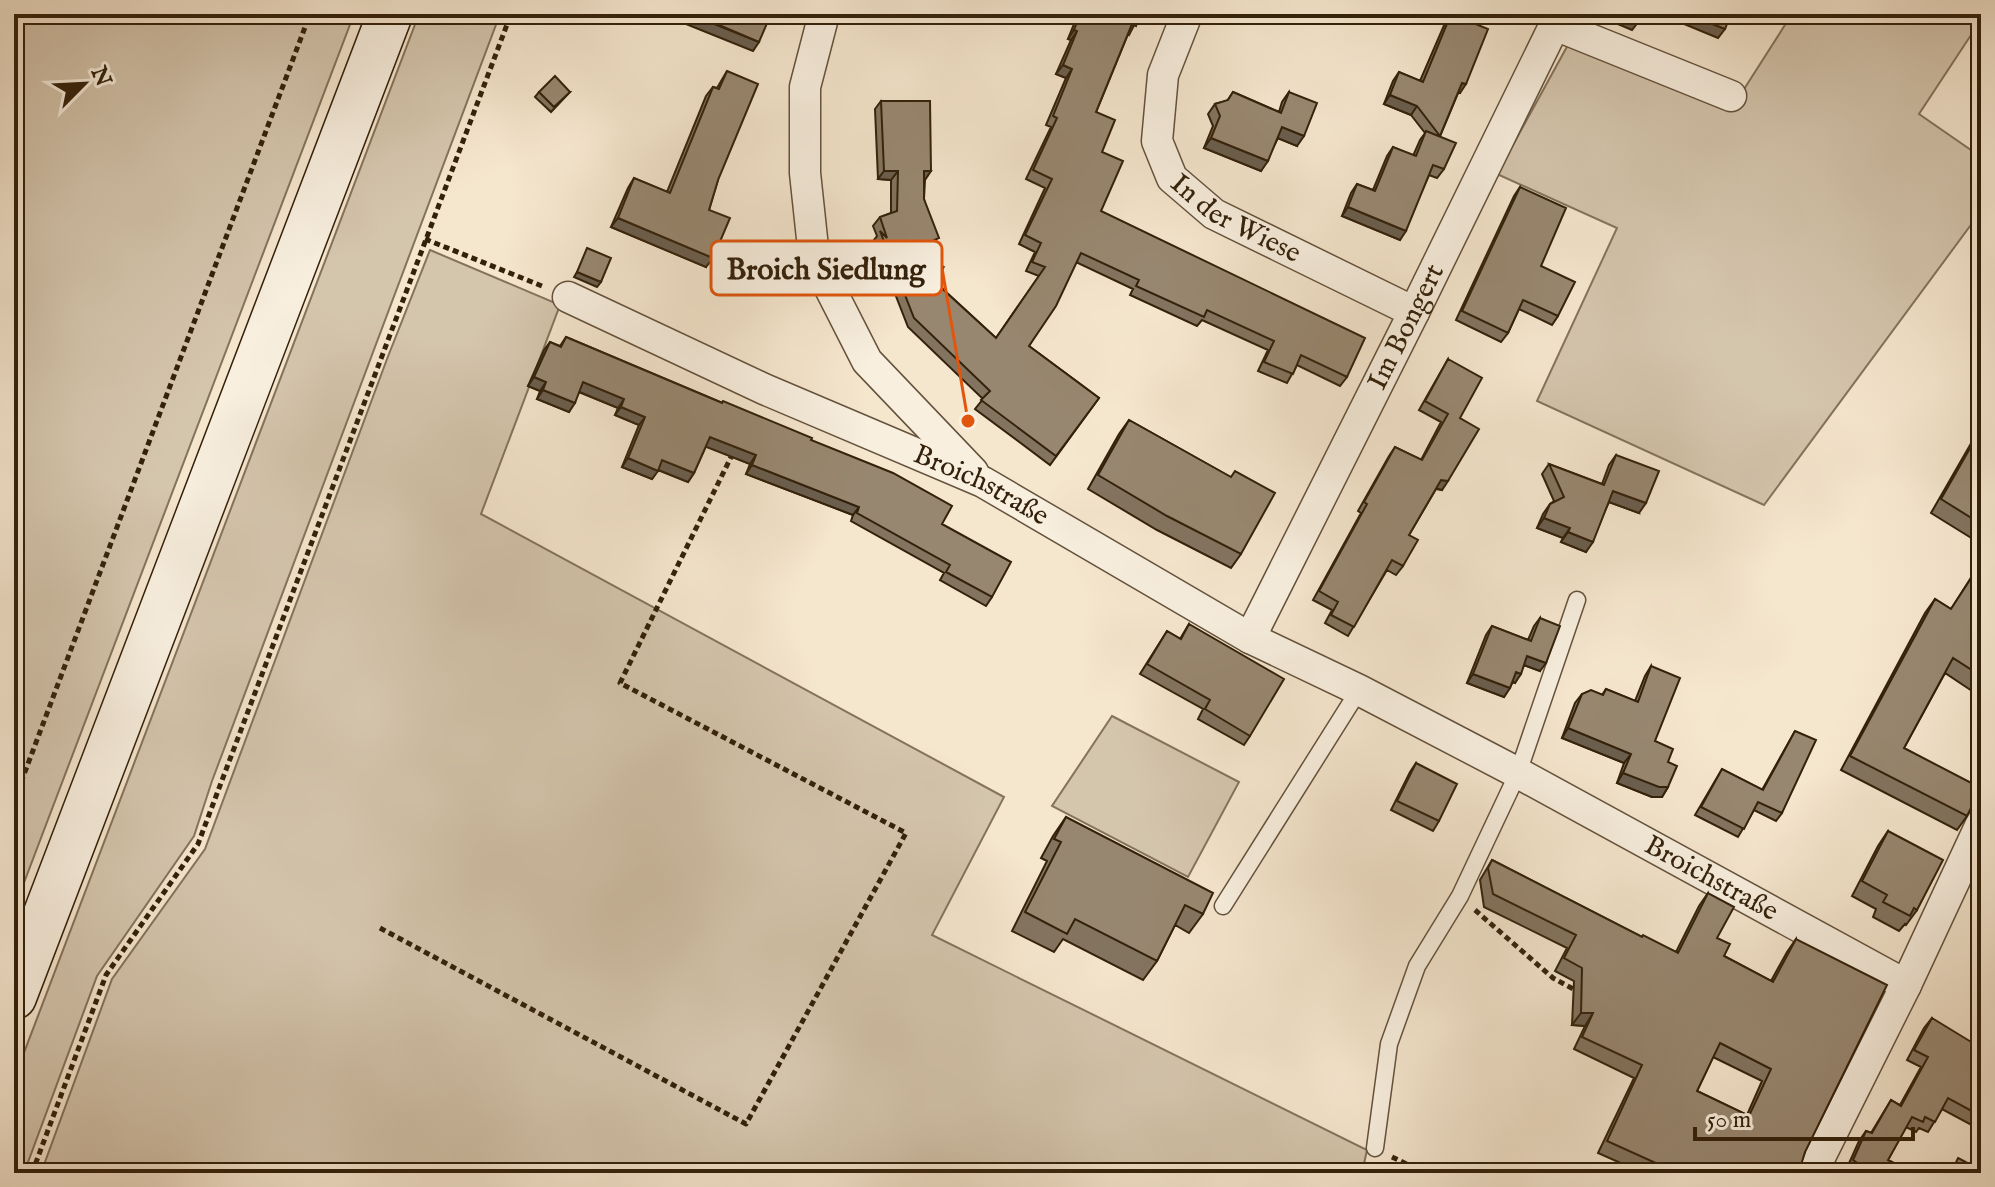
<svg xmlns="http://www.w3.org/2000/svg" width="1995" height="1187" font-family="'IM FELL English',serif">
<rect width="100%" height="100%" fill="#f5e6ce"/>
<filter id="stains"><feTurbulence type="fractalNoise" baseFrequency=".0025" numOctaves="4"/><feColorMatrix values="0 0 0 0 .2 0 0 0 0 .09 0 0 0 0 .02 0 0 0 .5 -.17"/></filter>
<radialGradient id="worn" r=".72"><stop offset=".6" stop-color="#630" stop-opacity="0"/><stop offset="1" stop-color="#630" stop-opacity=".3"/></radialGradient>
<!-- green -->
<path fill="#d4c5ad" stroke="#84735c" stroke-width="2" d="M14 14H354L14 909Z
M419 14H500L212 781 194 836 97 976 24 1173H14V1079Z
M1792 14H1981V41L1971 35 1919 114 1981 157V220L1976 218 1764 505 1537 401 1617 228 1497 174 1569 43 1730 111Z
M430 250 560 305 481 514 1004 797 932 935 1367 1150 1362 1173H41L112 979 205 849 387 359Z
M1112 716 1239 782 1188 877 1052 806Z"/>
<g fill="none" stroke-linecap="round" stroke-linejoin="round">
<!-- lane casing -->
<g stroke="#64523c" stroke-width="19">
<path id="lane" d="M1223 906 1359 690
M1375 1148 1389 1044 1417 966 1460 896 1518 773 1577 600"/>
</g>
<!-- street casing -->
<g stroke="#64523c" stroke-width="33">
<g id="street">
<path d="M824 14 805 87V173L814 257 867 361 973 472"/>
<path id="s1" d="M1187 14 1163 75 1157 141 1172 178 1214 214 1414 312"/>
<path d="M1555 25 1731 96"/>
<path id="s2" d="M568 297 764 389 983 482 1250 638 1359 690 1518 773 1906 985"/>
<path id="s3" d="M1250 638 1414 312 1560 14"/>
<path d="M1812 1173 1906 985 1981 824"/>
</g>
</g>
<!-- secondary casing -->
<g stroke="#33210b" stroke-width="47">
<path id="secondary" d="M14 997 390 14"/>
</g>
<!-- path -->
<path stroke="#33210b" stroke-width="5" stroke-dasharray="6 4" stroke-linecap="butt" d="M425 239 542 286
M14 801 310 14
M1475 910 1553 978 1577 991
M380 928 746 1124 906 833 620 683 734 451
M1392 1157 1425 1173
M32 1173 106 975 198 844 511 14"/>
<!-- lane -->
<use href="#lane" stroke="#f8efdf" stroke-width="16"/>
<!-- street -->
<use href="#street" stroke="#f8efdf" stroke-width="30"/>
<!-- secondary -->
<use href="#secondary" stroke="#f8efdf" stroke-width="44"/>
</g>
<!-- wall -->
<path fill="#837460" stroke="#33210b" stroke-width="2" fill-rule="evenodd" d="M1078 14H1140L1129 35 1128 34 1096 112 1102 152 1101 211 1347 377 1340 386 1297 365 1287 383 1258 371 1268 350 1202 320 1197 326 1130 295 1133 289 1076 262 1029 346 1099 398 1050 465 975 409 983 399 908 327 874 240 877 236 873 226 880 217 891 213V180L878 179 875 109 881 101 925 180 924 199 934 245 943 268 937 277 932 279 996 338 1039 276 1026 271 1035 252 1019 244 1045 188 1026 179 1051 127 1046 125 1066 78 1056 74 1071 40 1068 39Z
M1451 14 1460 93H1458L1440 136 1444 169 1437 178 1429 175 1400 240 1342 216 1351 193 1357 184 1373 190 1387 156 1393 147 1413 156 1420 140 1425 133 1411 115 1384 104 1393 81 1399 72 1420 81 1445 23Z
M727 71 718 180 709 210 706 267 611 227 628 188 634 178 667 192 706 96 713 87 717 88Z
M539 92H570L551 112 535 97Z
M1233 92 1279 112 1282 102 1289 92 1297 146 1278 138 1261 171 1204 148 1213 126 1208 114 1215 104 1227 101Z
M1520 187 1541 266 1558 316 1552 325 1519 309 1508 333 1501 342 1456 320 1514 196Z
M566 337 811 440 942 524 992 597 986 606 940 580 944 573 851 521 853 515 746 474 750 464 706 446 694 473 688 482 658 470 652 479 622 467 639 425 615 415 618 408 579 392 569 412 537 399 540 391 528 386 544 350 550 342 560 346Z
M1448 359 1460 418 1442 490 1436 489 1409 535 1403 566 1396 575 1387 570 1348 636 1325 623 1332 610 1313 600 1361 513 1358 511 1389 456 1395 447 1421 460 1441 422 1419 410Z
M1129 420 1230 477 1241 554 1231 568 1157 530 1088 489 1119 434Z
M1981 426V544L1931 513Z
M1616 455 1639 513 1609 502 1586 552 1561 542 1563 538 1537 528 1543 514 1550 504 1554 501 1542 474 1549 464 1602 484 1609 465Z
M1981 562V697L1945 673 1904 748 1967 816 1957 830 1841 770 1925 613 1935 599 1951 609Z
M1540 618V671L1524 665 1515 683 1513 682 1504 697 1467 683 1486 635 1492 626 1528 640 1534 626Z
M1189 624 1250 736 1244 745 1198 719 1203 709 1140 674 1167 631 1180 639Z
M1651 666 1655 741 1668 762V787L1662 797H1652L1617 783 1624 763 1562 738 1575 703 1582 694 1602 695 1606 689 1635 701 1645 676Z
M1795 731 1782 813 1776 821 1754 810 1738 837 1695 815 1722 769 1762 790Z
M1416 763 1439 821 1433 831 1391 810 1410 772Z
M1066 817 1203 914 1189 933 1175 925 1157 961 1143 980 1063 939 1054 952 1012 931 1047 861 1041 858 1053 836Z
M1888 831 1917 910 1906 925 1905 924 1899 931 1873 917 1876 909 1852 896 1878 846Z
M1492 860 1642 937 1676 952 1699 906 1708 893 1717 938 1724 956 1771 981 1787 952 1796 939 1805 1152 1797 1173H1643L1598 1153 1634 1078 1574 1049 1585 1026 1572 1025 1574 981 1555 971 1567 948 1484 907 1480 880ZM1713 1057 1762 1081 1747 1115 1697 1091Z
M1932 1018 1975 1083 1981 1086V1130L1942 1109 1928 1132 1919 1128 1916 1132 1906 1127 1888 1160 1912 1173H1848L1849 1172 1846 1170 1859 1141 1866 1131 1871 1133 1891 1100 1900 1105 1921 1067 1907 1060 1924 1028Z"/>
<!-- shaded-wall -->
<path fill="#6a5e4e" stroke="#33210b" stroke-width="2" d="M1610 14H1621L1639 21 1632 30 1606 19Z
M1660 14H1688L1725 29 1718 38Z
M692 15 759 42 753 51 686 24Z
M1074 30 1077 31 1071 40 1068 39Z
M1063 65 1072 69 1066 78 1056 74Z
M1462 83 1466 84 1460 93 1456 92Z
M1390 95 1417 106 1411 115 1384 104Z
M1282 127 1304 136 1297 146 1275 137Z
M1211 138 1268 161 1261 171 1204 148Z
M884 171H898L891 180 878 179Z
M924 171H931L925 180H918Z
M1348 207 1406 231 1400 240 1342 216Z
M618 218 713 258 706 267 611 227Z
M943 268 937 277 920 283 926 274Z
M577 272 601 282 597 287 574 277Z
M534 377 546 382 540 391 528 386Z
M583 382 624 399 618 408 577 391Z
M543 390 575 403 569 412 537 399Z
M621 407 645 417 639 425 615 415Z
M710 437 756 455 750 464 704 446Z
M628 458 658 471 652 479 622 467Z
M662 460 694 473 688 482 656 469Z
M752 465 859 507 853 515 746 474Z
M1441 480 1448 481 1442 490 1435 488Z
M1613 491 1646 503 1639 513 1606 501Z
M1544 518 1570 528 1563 538 1537 528Z
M1568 532 1593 542 1586 552 1561 542Z
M1527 656 1546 663 1540 671 1521 664Z
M1516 672 1521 674 1515 683 1510 681Z
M1473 674 1510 688 1504 697 1467 683Z
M1568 728 1631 754 1624 763 1562 738Z
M1623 773 1668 787 1662 797H1652L1617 783Z
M1581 1013H1593L1585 1026 1572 1025Z"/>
<!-- building -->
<path fill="#988770" stroke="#33210b" stroke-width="2" fill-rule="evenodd" d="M693 14H771L759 42Z
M1080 14H1140L1136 26 1132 24 1096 112 1115 120 1102 152 1123 161 1101 211 1365 338 1347 377 1301 355 1293 374 1264 362 1274 341 1207 310 1204 317 1136 286 1139 280 1081 253 1056 306 1029 346 1099 398 1056 456 981 400 990 391 914 318 880 231 887 238 880 217 897 211 898 171H884L881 101H930L931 171H924V199L939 238 932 241 943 268 926 274 996 338 1045 267 1032 262 1041 243 1025 235 1052 179 1033 170 1057 118 1053 116 1072 69 1063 65 1077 31 1074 30Z
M1451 14 1488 29 1466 84 1462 83 1440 136 1417 106 1390 95 1399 72 1423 82Z
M1621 14H1641L1639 21Z
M1688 14H1731L1725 29Z
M727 71 758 84 718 180 709 210 730 218 713 258 618 218 634 178 670 193 713 87 719 89Z
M555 76 570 92 554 107 539 92Z
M1233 92 1281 113 1289 92 1317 103 1304 136 1282 127 1268 161 1211 138 1220 116 1215 104 1228 100Z
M1426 131 1456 143 1444 169 1433 165 1406 231 1348 207 1357 184 1375 191 1393 147 1416 156Z
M1520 187 1566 208 1541 266 1575 282 1558 316 1523 300 1508 333 1462 311Z
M587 248 611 258 601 282 577 272Z
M566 337 722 403 723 401 812 438 811 440 893 473 952 506 942 524 1011 562 992 597 946 572 950 565 857 513 859 507 752 465 756 455 710 437 694 473 662 460 658 471 628 458 645 417 621 407 624 399 583 382 575 403 543 390 546 382 534 377 550 342 561 347Z
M1448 359 1482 378 1460 418 1479 429 1448 481 1441 480 1409 535 1418 540 1403 566 1392 560 1354 627 1331 615 1338 602 1319 591 1367 504 1364 502 1395 447 1422 460 1448 414 1425 401Z
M1129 420 1231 477 1235 471 1275 493 1241 554 1167 516 1098 475Z
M1981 429V524L1941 499Z
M1616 455 1659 471 1646 503 1613 491 1593 542 1568 532 1570 528 1544 518 1550 504 1564 497 1549 464 1604 485Z
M1981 563V676L1953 658 1904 748 1981 788 1967 816 1850 756 1935 599 1951 609Z
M1540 618 1560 626 1546 663 1527 656 1521 674 1516 672 1510 688 1473 674 1492 626 1531 641Z
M1189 624 1284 679 1250 736 1205 709 1210 700 1147 664 1167 631 1181 639Z
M1651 666 1680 678 1655 741 1673 749 1668 762 1677 766 1668 787H1659L1623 773 1631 754 1568 728 1582 694 1591 690 1603 695 1606 689 1638 702Z
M1795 731 1816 740 1782 813 1758 802 1744 829 1701 807 1722 769 1763 790Z
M1416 763 1457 784 1439 821 1397 801Z
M1066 817 1213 893 1203 914 1185 905 1157 961 1075 919 1067 934 1025 912 1061 842 1054 839Z
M1888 831 1943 860 1917 910 1914 908 1910 916 1883 902 1887 895 1862 881Z
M1492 860 1642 937 1643 935 1678 953 1708 893 1734 907 1717 938 1730 944 1724 956 1773 982 1796 939 1887 985 1805 1152 1801 1165 1797 1173H1654L1658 1164 1607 1141 1642 1065 1582 1037 1593 1013H1581L1582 968 1564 958 1576 935 1493 894 1488 868ZM1720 1043 1771 1069 1749 1116 1697 1091Z
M1932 1018 1981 1048V1073L1975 1083 1981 1086V1116L1948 1098 1935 1122 1925 1117 1923 1122 1912 1117 1888 1160 1912 1173H1849L1856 1162 1853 1160 1866 1131 1872 1133 1891 1100 1901 1106 1928 1057 1914 1050Z
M1958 1158 1981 1170V1173H1951Z"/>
<g text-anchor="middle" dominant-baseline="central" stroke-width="6" stroke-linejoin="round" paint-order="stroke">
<!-- street labels -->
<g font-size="28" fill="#33210b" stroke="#f8efdf">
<text stroke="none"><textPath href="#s1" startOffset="248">In der Wiese</textPath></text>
<text stroke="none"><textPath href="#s3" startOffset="348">Im Bongert</textPath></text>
<text stroke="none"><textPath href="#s2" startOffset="454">Broichstraße</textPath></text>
<text stroke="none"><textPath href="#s2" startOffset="1284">Broichstraße</textPath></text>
</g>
</g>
<!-- callouts -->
<path fill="none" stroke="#df560c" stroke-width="3" d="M968 421L942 268"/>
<circle fill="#df560c" stroke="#f8efdf" stroke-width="3" cx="968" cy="421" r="8"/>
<rect fill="#f8efdf" stroke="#df560c" stroke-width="3" x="711" y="241" width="231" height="54" rx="8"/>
<g font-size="30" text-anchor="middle" font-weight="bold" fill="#33210b">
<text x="826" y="279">Broich Siedlung</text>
</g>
<!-- margin -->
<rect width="1995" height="1187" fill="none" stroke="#f5e6ce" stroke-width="48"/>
<rect x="16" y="16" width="1963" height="1155" fill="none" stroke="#33210b" stroke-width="4"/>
<rect x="24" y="24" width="1947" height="1139" fill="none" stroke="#33210b" stroke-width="2"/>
<!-- north arrow -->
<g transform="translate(84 84) rotate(66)" stroke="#f8efdf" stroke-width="6" paint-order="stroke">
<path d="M0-6L14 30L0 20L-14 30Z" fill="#33210b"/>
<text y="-12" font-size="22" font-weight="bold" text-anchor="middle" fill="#33210b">N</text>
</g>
<!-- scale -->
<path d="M1695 1127v12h218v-12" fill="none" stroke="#33210b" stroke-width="4"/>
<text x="1707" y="1127" font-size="24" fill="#33210b" stroke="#f8efdf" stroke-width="6" paint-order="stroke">50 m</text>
<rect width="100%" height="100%" filter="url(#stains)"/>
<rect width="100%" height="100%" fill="url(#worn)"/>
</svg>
